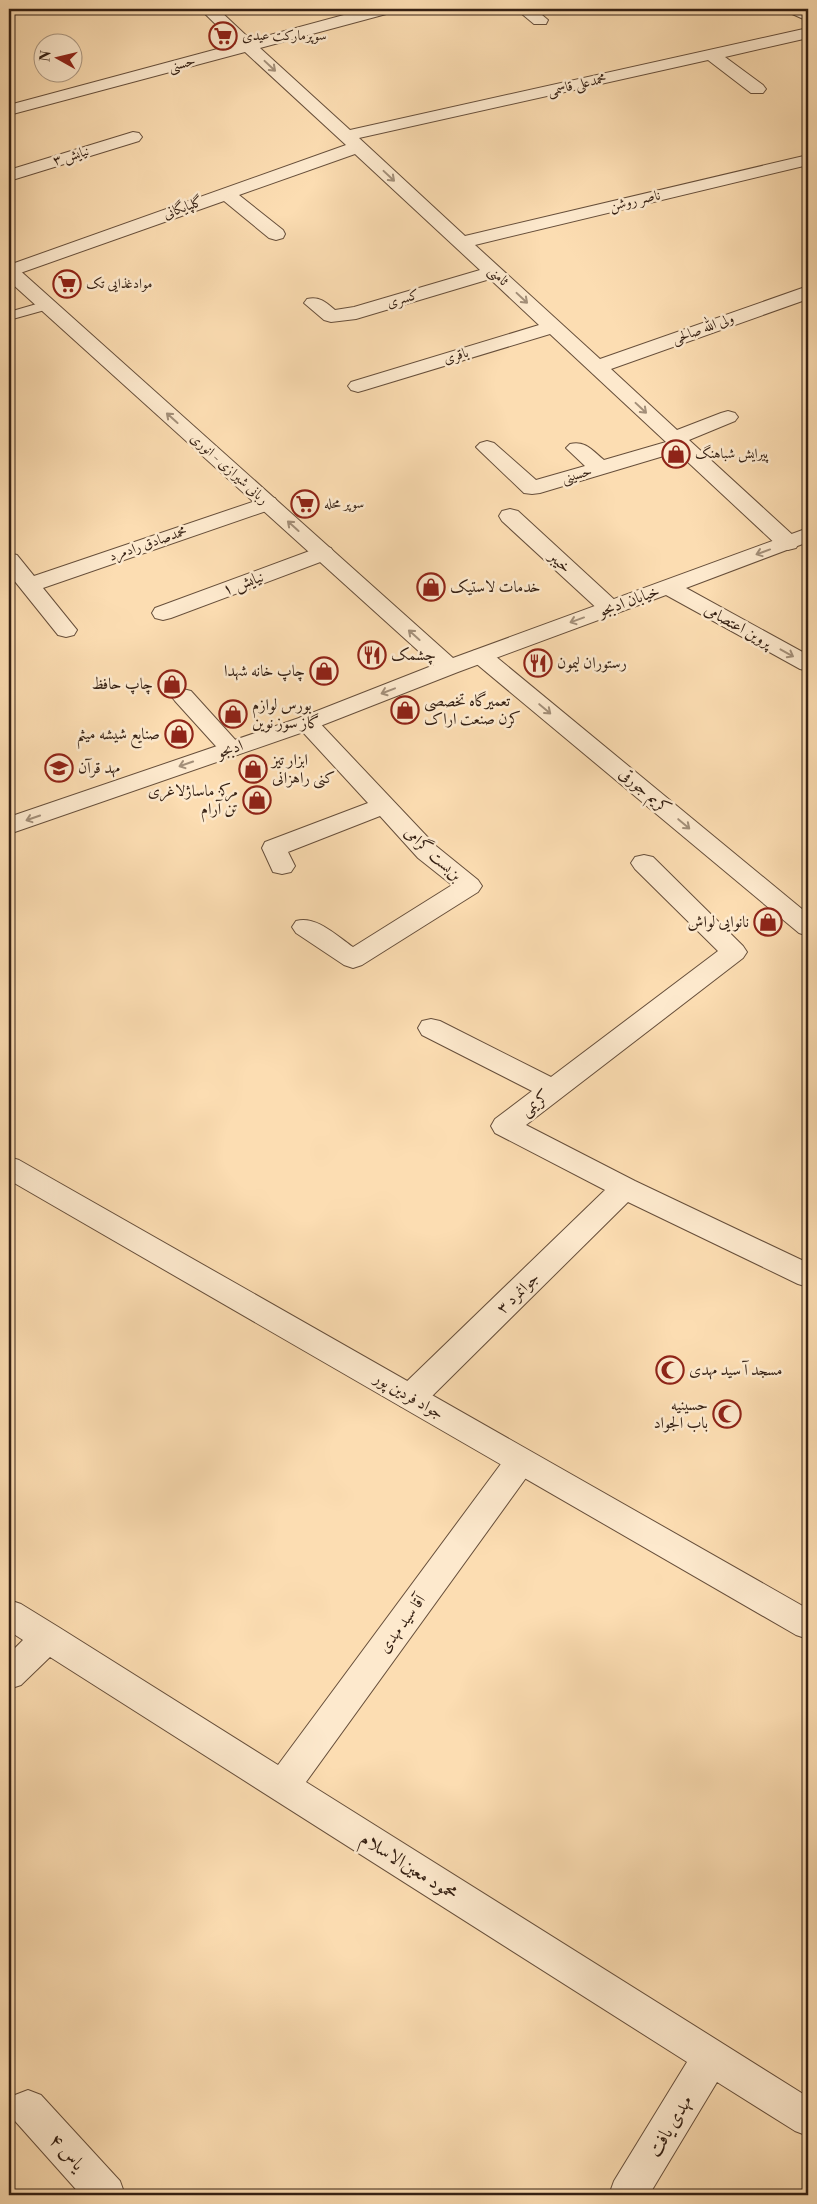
<svg xmlns="http://www.w3.org/2000/svg" width="817" height="2204" font-family="'Libre Bodoni',Amiri,serif">
<rect width="100%" height="100%" fill="#fcddb2"/>
<filter id="stains"><feTurbulence type="fractalNoise" baseFrequency=".004" numOctaves="4"/><feColorMatrix values="0 0 0 0 .2 0 0 0 0 .09 0 0 0 0 .02 0 0 0 .5 -.17"/></filter>
<radialGradient id="worn" r=".72"><stop offset=".6" stop-color="#630" stop-opacity="0"/><stop offset="1" stop-color="#630" stop-opacity=".3"/></radialGradient>
<g fill="none" stroke-linecap="round" stroke-linejoin="round">
<!-- service casing -->
<g stroke="#674f3b" stroke-width="2">
<path id="service" d="M47 301 52 302 54 305 52 308 9 320V312Z"/>
</g>
<!-- minor casing -->
<g stroke="#674f3b" stroke-width="2">
<path id="minor" d="M200 9H218L251 40 366 9H392L390 13 260 48 350 130 808 28V38L725 57 763 85 766 89 763 93H751L708 60 359 138 465 236 808 155V165L475 245 600 359 808 286V299L611 369 677 430 721 413 728 411 735 413 738 417 735 421 689 440 796 538 799 543 796 548 788 550 780 548 677 452 540 493 532 494 524 493 480 451 476 447 480 443 487 441 494 443 536 480 585 466 566 448 570 444C585 440 593 451 604 460L666 442 550 334 365 390 358 392 351 390 348 386 351 382 539 325 490 279 356 319 331 322 324 320 304 303 307 299C319 296 326 302 335 310L354 307 480 270 355 154 239 195 283 230 285 234 283 238 276 240 269 238 224 201 9 277V265L346 145 245 52 9 115V105L236 44Z
M516 9H535L548 20 546 24H534Z
M133 132 139 133 142 137 139 141 9 181V170Z
M267 497 275 498 278 503 275 508 43 588 77 630 74 635 66 637 58 635 9 574V553L17 555 34 576Z
M510 509 518 511 618 603 621 608 618 613 610 615 602 613 502 521 499 516 502 511Z
M323 546 331 548 334 553 331 558 171 618 163 620 155 618 152 613 155 608Z
M481 649 489 651 808 914V936L799 933 473 661 469 656 473 651Z
M183 689 191 691 239 744 243 749 239 754 231 757 223 754 175 701 171 696 175 691Z
M307 716 315 718 436 846 478 880 482 886 478 892 362 965 353 968 344 965 296 933 292 927 296 921C316 915 337 936 353 947L452 885 418 858 380 816 288 852 295 866 291 872 282 874 273 872 262 848 265 842 368 803 299 728 295 723 299 718Z
M644 855 653 857 743 946 747 952 743 958 526 1125 635 1181 808 1263V1287L798 1284 628 1202 422 1406 411 1409 400 1406 396 1397 400 1388 605 1190 495 1133 491 1126 495 1119 532 1091 422 1035 418 1028 422 1021 431 1019 440 1021 551 1077 718 951 635 869 631 863 635 857Z
M520 1449 531 1453 536 1462 531 1471 306 1782 808 2097V2136L795 2131 717 2082 649 2195H609L614 2181 687 2062 50 1657 21 1685 9 1689V1654L23 1640 9 1631V1600L21 1604 60 1628 278 1765 509 1453Z
M28 2090 41 2095 120 2181 125 2195H81L15 2121 9 2108 15 2095Z"/>
</g>
<!-- tertiary casing -->
<g stroke="#674f3b" stroke-width="2">
<path id="tertiary" d="M788 9H808V21L790 13Z
M9 265 16 267 453 658 808 528V542L686 588 808 655V671L800 669 666 595 458 672 315 728 9 834V817L299 718 434 665 9 281Z
M9 1157 19 1160 808 1609V1639L796 1635 9 1180Z"/>
</g>
<!-- service -->
<use href="#service" fill="#fde9cd" fill-rule="evenodd"/>
<!-- minor -->
<use href="#minor" fill="#fde9cd" fill-rule="evenodd"/>
<!-- tertiary -->
<use href="#tertiary" fill="#fde9cd" fill-rule="evenodd"/>
</g>
<!-- one-way arrows -->
<defs><path id="oneway-shaft" d="M-6 0H5M1.5-3L5.5 0L1.5 3" fill="none" stroke-width="1.6" stroke-linecap="round" stroke-linejoin="round" transform="scale(1.25)"/></defs>
<g stroke="#a38f79">
<use href="#oneway-shaft" transform="translate(270 66) rotate(43)"/>
<use href="#oneway-shaft" transform="translate(389 176) rotate(43)"/>
<use href="#oneway-shaft" transform="translate(522 298) rotate(43)"/>
<use href="#oneway-shaft" transform="translate(641 408) rotate(43)"/>
<use href="#oneway-shaft" transform="translate(172 418) rotate(-138)"/>
<use href="#oneway-shaft" transform="translate(293 526) rotate(-138)"/>
<use href="#oneway-shaft" transform="translate(763 552) rotate(160)"/>
<use href="#oneway-shaft" transform="translate(577 620) rotate(160)"/>
<use href="#oneway-shaft" transform="translate(414 635) rotate(-138)"/>
<use href="#oneway-shaft" transform="translate(787 653) rotate(29)"/>
<use href="#oneway-shaft" transform="translate(388 691) rotate(159)"/>
<use href="#oneway-shaft" transform="translate(545 709) rotate(40)"/>
<use href="#oneway-shaft" transform="translate(186 764) rotate(161)"/>
<use href="#oneway-shaft" transform="translate(33 818) rotate(161)"/>
<use href="#oneway-shaft" transform="translate(684 824) rotate(40)"/>
</g>
<!-- icons -->
<defs>
<g id="supermarket-ring" transform="scale(1.4375)"><circle r="9.5" fill="#fde9cd" stroke="#8f2418" stroke-width="1.5"/><path d="M-6-5.5h2.5l.6 2H6L4.5 2H-2.5L-4.4-4H-6ZM-1.5 3.2a1.3 1.3 0 1 0 .1 0ZM3 3.2a1.3 1.3 0 1 0 .1 0Z" fill="#8f2418"/></g>
<g id="shop-ring" transform="scale(1.4375)"><circle r="9.5" fill="#fde9cd" stroke="#8f2418" stroke-width="1.5"/><path d="M-5-2.5h2.3a2.7 3.5 0 0 1 5.4 0H5L5.5 6h-11ZM-1.5-2.5h3a1.5 2.3 0 0 0-3 0Z" fill="#8f2418"/></g>
<g id="restaurant-ring" transform="scale(1.4375)"><circle r="9.5" fill="#fde9cd" stroke="#8f2418" stroke-width="1.5"/><path d="M-5-6h1v4h1v-4h1v4h1v-4h1v5L-1.5 .5V6h-2V.5L-5-1ZM5-6V6H3V1.5H1.5Q1.5-4 5-6Z" fill="#8f2418"/></g>
<g id="school-ring" transform="scale(1.4375)"><circle r="9.5" fill="#fde9cd" stroke="#8f2418" stroke-width="1.5"/><path d="M0-5L7-2L0 1L-7-2ZM-4 1L0 2.5L4 1V4Q0 6-4 4Z" fill="#8f2418"/></g>
<g id="mosque-ring" transform="scale(1.4375)"><circle r="9.5" fill="#fde9cd" stroke="#8f2418" stroke-width="1.5"/><path d="M3.5-4.9A6 6 0 1 0 3.5 4.9A5 5 0 1 1 3.5-4.9Z" fill="#8f2418"/></g>
</defs>
<g fill-rule="evenodd">
<use href="#supermarket-ring" x="223" y="36"/>
<use href="#supermarket-ring" x="67" y="284"/>
<use href="#shop-ring" x="676" y="454"/>
<use href="#supermarket-ring" x="305" y="504"/>
<use href="#shop-ring" x="431" y="587"/>
<use href="#restaurant-ring" x="372" y="655"/>
<use href="#restaurant-ring" x="538" y="663"/>
<use href="#shop-ring" x="324" y="671"/>
<use href="#shop-ring" x="172" y="684"/>
<use href="#shop-ring" x="405" y="710"/>
<use href="#shop-ring" x="233" y="714"/>
<use href="#shop-ring" x="179" y="734"/>
<use href="#school-ring" x="59" y="768"/>
<use href="#shop-ring" x="253" y="769"/>
<use href="#shop-ring" x="257" y="800"/>
<use href="#shop-ring" x="768" y="922"/>
<use href="#mosque-ring" x="670" y="1370"/>
<use href="#mosque-ring" x="727" y="1414"/>
</g>
<g text-anchor="middle" dominant-baseline="central" stroke-width="5" stroke-linejoin="round" paint-order="stroke">
<!-- far-poi labels -->
<g font-size="14" fill="#352013" stroke="#fde9cd" text-anchor="start">
<text x="242" y="36">سوپرمارکت عیدی</text>
<text x="86" y="284">موادغذایی تک</text>
<text x="695" y="454">پیرایش شباهنگ</text>
<text x="324" y="504">سوپر محله</text>
</g>
<!-- far-street labels -->
<g font-size="14" fill="#352013" stroke="#fde9cd">
<text transform="translate(182 64) rotate(-15)">حسنی</text>
<text transform="translate(577 85) rotate(-13)">محمدعلی قاسمی</text>
<text transform="translate(71 156) rotate(-17)">نیایش ۳</text>
<text transform="translate(635 201) rotate(-13)">ناصر روشن</text>
<text transform="translate(183 208) rotate(-20)">گلپایگانی</text>
<text transform="translate(498 276) rotate(43)">ثامنی</text>
<text transform="translate(403 299) rotate(-16)">کسری</text>
<text transform="translate(703 329) rotate(-20)">ولی الله صالحی</text>
<text transform="translate(456 356) rotate(-17)">باقری</text>
<text transform="translate(229 469) rotate(42)">ربانی شیرازی - انوری</text>
<text transform="translate(577 475) rotate(-16)">حسینی</text>
<text transform="translate(148 544) rotate(-19)">محمدصادق رادمرد</text>
</g>
<!-- street labels -->
<g font-size="16" fill="#352013" stroke="#fde9cd">
<text transform="translate(560 562) rotate(43)">خیبر</text>
<text transform="translate(243 583) rotate(-20)">نیایش ۱</text>
<text transform="translate(629 601) rotate(-20)">خیابان ادبجو</text>
<text transform="translate(738 626) rotate(29)">پروین اعتصامی</text>
<text transform="translate(230 749) rotate(-19)">ادبجو</text>
<text transform="translate(645 791) rotate(40)">کریم جورقی</text>
<text transform="translate(433 854) rotate(43)">بن‌بست گرامی</text>
<text transform="translate(535 1103) rotate(-37)">کریمی</text>
<text transform="translate(518 1293) rotate(-44)">جوانمرد ۳</text>
<text transform="translate(409 1396) rotate(30)">جواد فردین پور</text>
<text transform="translate(402 1624) rotate(-54)">آقا سید مهدی</text>
</g>
<!-- poi labels -->
<g font-size="16" fill="#352013" stroke="#fde9cd" text-anchor="start">
<text x="450" y="587">خدمات لاستیک</text>
<text x="391" y="655">چشمک</text>
<text x="557" y="663">رستوران لیمون</text>
<text x="305" y="671" text-anchor="end">چاپ خانه شهدا</text>
<text x="153" y="684" text-anchor="end">چاپ حافظ</text>
<text x="424" y="701">تعمیرگاه تخصصی<tspan x="424" dy="18">کرن صنعت اراک</tspan></text>
<text x="252" y="705">بورس لوازم<tspan x="252" dy="18">گاز سوز نوین</tspan></text>
<text x="160" y="734" text-anchor="end">صنایع شیشه میثم</text>
<text x="272" y="760">ابزار تیز<tspan x="272" dy="18">کنی راهزانی</tspan></text>
<text x="78" y="768">مهد قرآن</text>
<text x="238" y="791" text-anchor="end">مرکز ماساژلاغری<tspan x="238" dy="18">تن آرام</tspan></text>
<text x="749" y="922" text-anchor="end">نانوایی لواش</text>
<text x="689" y="1370">مسجد آ سید مهدی</text>
<text x="708" y="1405" text-anchor="end">حسینیه<tspan x="708" dy="18">باب الجواد</tspan></text>
</g>
<!-- near-street labels -->
<g font-size="19" fill="#352013" stroke="#fde9cd">
<text transform="translate(409 1866) rotate(32)">محمود معین‌الاسلام</text>
<text transform="translate(670 2126) rotate(-59)">مهدی یافت</text>
<text transform="translate(67 2152) rotate(48)">یاس ۴</text>
</g>
</g>
<!-- margin -->
<rect width="817" height="2204" fill="none" stroke="#fcddb2" stroke-width="30"/>
<rect x="10" y="10" width="797" height="2184" fill="none" stroke="#352013" stroke-width="2.5"/>
<rect x="15" y="15" width="787" height="2174" fill="none" stroke="#352013"/>
<!-- north arrow -->
<g transform="translate(58 58) rotate(278)"><circle r="24" fill="#fde9cd" stroke="#ad9983"/>
<path d="M0-4L9 19L0 12L-9 19Z" fill="#8f2418"/>
<text y="-8" font-size="14" font-weight="bold" text-anchor="middle" fill="#352013">N</text>
</g>
<rect width="100%" height="100%" filter="url(#stains)"/>
<rect width="100%" height="100%" fill="url(#worn)"/>
</svg>
